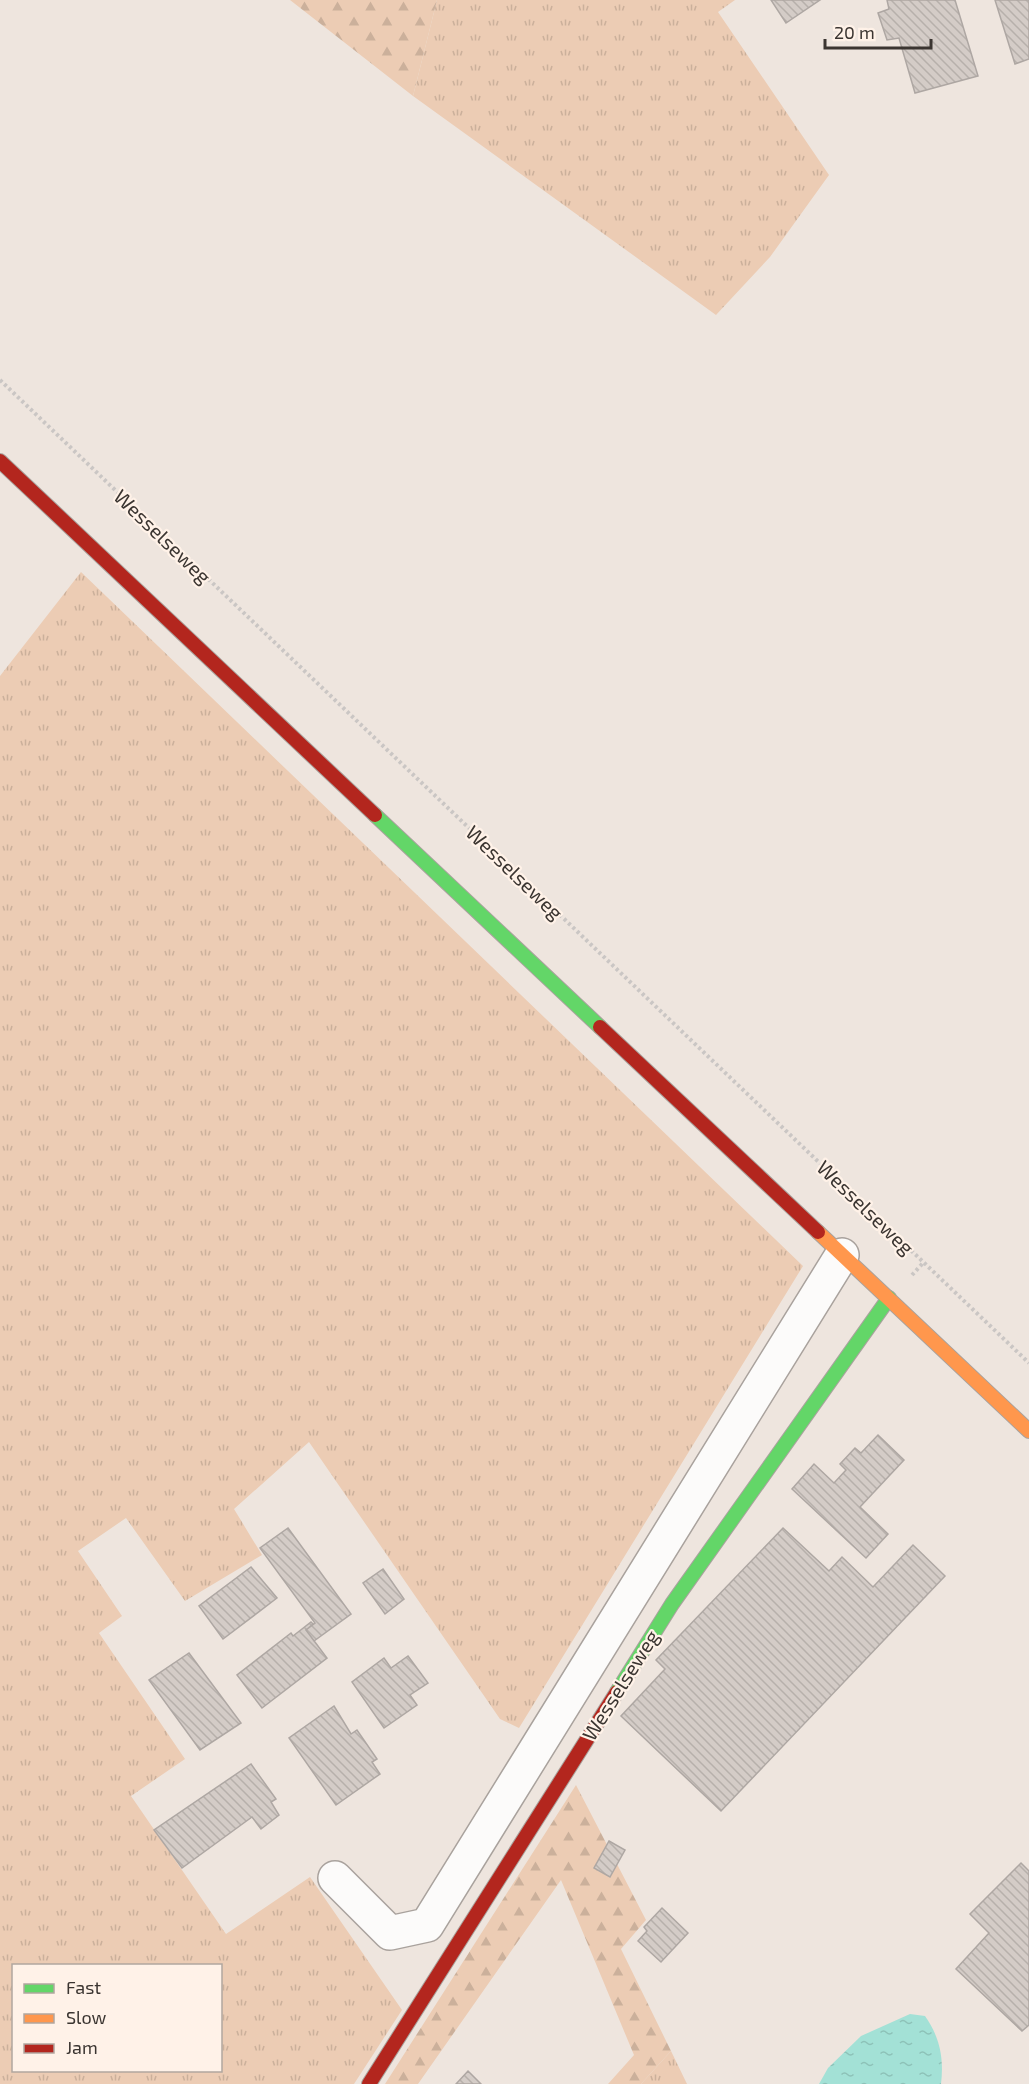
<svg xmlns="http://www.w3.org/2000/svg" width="1029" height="2084" font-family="'Exo 2',sans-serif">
<defs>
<pattern id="grass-tufts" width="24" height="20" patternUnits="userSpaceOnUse" patternTransform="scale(1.5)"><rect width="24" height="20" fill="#ecccb4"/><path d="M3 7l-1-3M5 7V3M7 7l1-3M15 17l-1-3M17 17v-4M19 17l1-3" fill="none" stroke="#cbb09b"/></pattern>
<pattern id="forest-firs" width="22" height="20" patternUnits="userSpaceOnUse" patternTransform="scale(1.5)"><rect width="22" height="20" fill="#ecccb4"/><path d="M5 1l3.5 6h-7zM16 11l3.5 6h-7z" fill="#cbb09b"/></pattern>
<pattern id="water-ripples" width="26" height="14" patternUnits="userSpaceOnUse" patternTransform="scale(1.5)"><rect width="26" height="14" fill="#a3e1d6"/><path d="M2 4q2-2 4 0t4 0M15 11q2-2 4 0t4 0" fill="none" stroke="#8dc2b8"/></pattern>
<pattern id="building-back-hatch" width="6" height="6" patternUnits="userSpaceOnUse" patternTransform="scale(1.5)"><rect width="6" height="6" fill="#d4ccc7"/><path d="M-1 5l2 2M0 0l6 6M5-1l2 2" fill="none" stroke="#b7b0ab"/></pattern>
</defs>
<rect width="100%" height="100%" fill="#eee5de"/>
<!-- grass -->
<path fill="url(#grass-tufts)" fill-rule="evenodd" d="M437 0H735L718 12 829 175 770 257 716 315 413 96Z
M81 572 803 1266 519 1728 500 1719 309 1442 234 1509 262 1555 185 1601 126 1518 78 1551 122 1616 99 1633 185 1759 131 1796 226 1934 310 1877 402 2010 354 2084H0V676ZM14 1966H220V2070H14Z
M671 2051 687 2084H641Z"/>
<!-- forest -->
<path fill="url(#forest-firs)" d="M290 0H437L413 96Z
M576 1785 646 1920 621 1949 671 2051 641 2084H608L634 2055 561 1880 418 2084H385Z"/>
<!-- water -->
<path fill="url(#water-ripples)" d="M910 2014 925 2016C940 2037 944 2059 941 2084H819L828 2068 861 2036Z"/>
<!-- building -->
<path fill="url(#building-back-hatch)" stroke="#aea7a3" stroke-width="1.5" d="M771 0H820L786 23Z
M887 0H955L978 76 915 93 899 38 887 40 878 13 889 9Z
M995 0H1029V59L1015 64Z
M878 1435 904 1460 860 1507 888 1534 866 1558 792 1489 814 1464 834 1483 846 1470 840 1464 855 1448 861 1453Z
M288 1528 351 1614 314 1641 306 1630 315 1623 260 1548Z
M783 1528 829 1571 842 1557 873 1587 913 1545 945 1576 721 1811 621 1716 665 1669 656 1660Z
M251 1567 277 1598 223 1639 199 1606Z
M383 1569 404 1599 385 1614 363 1583Z
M311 1622 313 1624 306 1630 327 1658 262 1708 237 1675 291 1633 293 1636Z
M189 1653 241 1723 200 1750 149 1680Z
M408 1656 428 1683 410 1695 417 1705 384 1728 352 1682 384 1658 391 1668Z
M334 1706 351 1734 357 1730 377 1759 372 1762 380 1774 336 1805 289 1738Z
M251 1764 276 1799 271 1802 279 1815 261 1829 252 1817 182 1868 154 1830Z
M609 1841 625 1850 610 1877 594 1868Z
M1021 1863 1029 1871V2025L1022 2031 956 1969 989 1933 970 1914Z
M662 1908 688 1933 661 1962 638 1941 647 1931 644 1927Z
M468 2071 481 2084H456Z"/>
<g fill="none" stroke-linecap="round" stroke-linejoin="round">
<!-- street casing -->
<g stroke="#a9a29d" stroke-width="36">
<path id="street" d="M335 1878 390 1933 427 1925 842 1255"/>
</g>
<!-- fast casing -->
<g stroke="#a9a29d" stroke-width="16">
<path id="fast" d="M375 815 600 1027
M617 1692 672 1604 889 1298"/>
</g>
<!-- slow casing -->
<g stroke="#a9a29d" stroke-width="16">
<path id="slow" d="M818 1232 1029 1431"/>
</g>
<!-- jam casing -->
<g stroke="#a9a29d" stroke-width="16">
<path id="jam" d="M0 461 375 815
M600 1027 818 1232
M369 2084 617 1692"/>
</g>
<!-- path -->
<path stroke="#cac6c4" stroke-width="4" stroke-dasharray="3 3" stroke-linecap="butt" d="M0 380 1029 1363
M912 1275 924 1262"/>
<!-- street -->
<use href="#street" stroke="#fcfbfa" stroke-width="33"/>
<!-- fast -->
<use href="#fast" stroke="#63d668" stroke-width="14"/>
<!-- slow -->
<use href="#slow" stroke="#ff974d" stroke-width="14"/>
<!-- jam -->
<use href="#jam" stroke="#b3261e" stroke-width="14"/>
</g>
<g text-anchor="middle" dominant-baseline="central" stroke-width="4.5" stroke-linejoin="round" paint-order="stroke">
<!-- street labels -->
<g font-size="20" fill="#3b3531" stroke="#fff2e8">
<text transform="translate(163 536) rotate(44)">Wesselseweg</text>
<text transform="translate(515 872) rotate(44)">Wesselseweg</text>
<text transform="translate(866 1207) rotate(44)">Wesselseweg</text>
<text transform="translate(620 1685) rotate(-58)">Wesselseweg</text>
</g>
</g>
<!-- legend -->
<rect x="12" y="1964" width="210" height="108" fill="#fff2e8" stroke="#b1a69f" stroke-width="1.5"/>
<rect x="24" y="1984" width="30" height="9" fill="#63d668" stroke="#b1a69f" stroke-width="1.5"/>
<text x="66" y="1994" font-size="18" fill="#3b3531">Fast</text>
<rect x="24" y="2014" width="30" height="9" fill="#ff974d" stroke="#b1a69f" stroke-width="1.5"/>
<text x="66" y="2024" font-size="18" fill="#3b3531">Slow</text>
<rect x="24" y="2044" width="30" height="9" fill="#b3261e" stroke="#b1a69f" stroke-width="1.5"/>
<text x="66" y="2054" font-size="18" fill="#3b3531">Jam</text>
<!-- scale -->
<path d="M825 39v9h106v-9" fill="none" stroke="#3b3531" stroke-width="3"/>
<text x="834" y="39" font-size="18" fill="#3b3531" stroke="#fff2e8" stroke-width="4.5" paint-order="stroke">20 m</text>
</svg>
